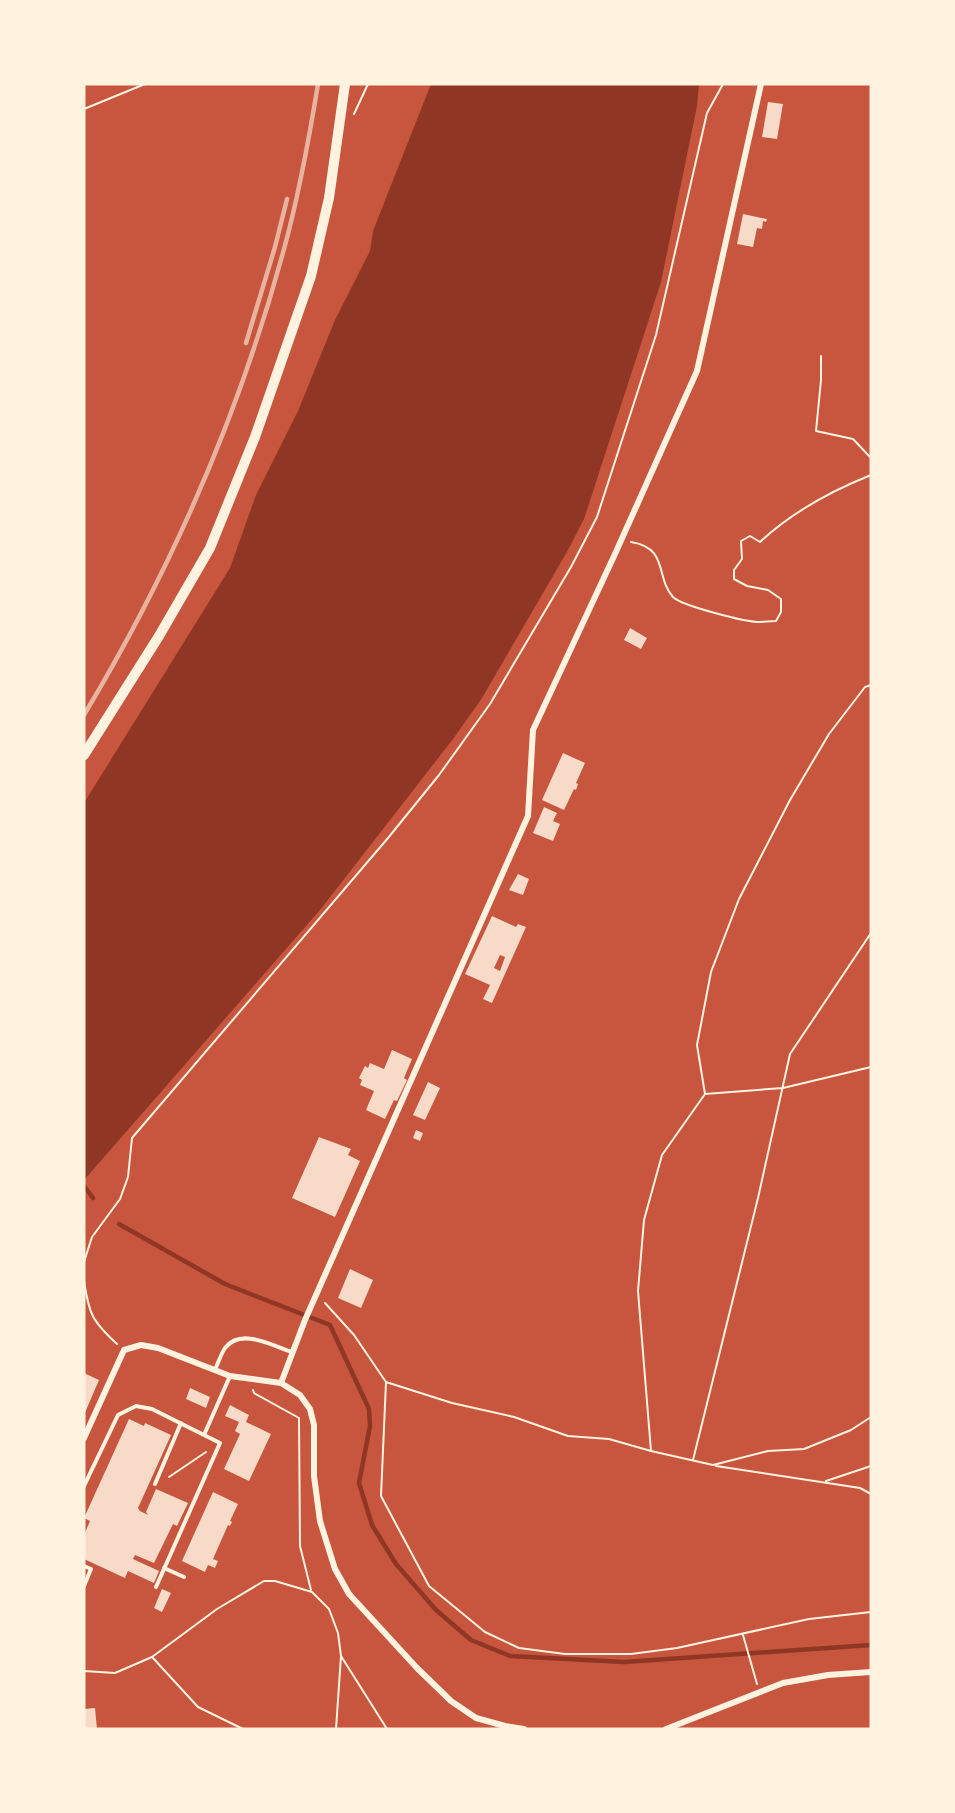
<svg xmlns="http://www.w3.org/2000/svg" width="955" height="1813" font-family="'Open Sans',sans-serif">
<rect width="100%" height="100%" fill="#c8553d"/>
<!-- water -->
<path fill="#8f3625" d="M431 84H699L697 106 661 282 584 519 568 550 482 698 453 739 320 910 84 1180V803L230 568 256 495 298 411 335 320 370 251 373 231Z"/>
<g fill="none" stroke-linecap="round" stroke-linejoin="round">
<!-- stream -->
<path stroke="#8f3625" stroke-width="4.5" d="M84 1186 93 1198
M119 1224 225 1284 330 1325 369 1409 370 1426 359 1483 372 1525 396 1564 436 1610 471 1640 510 1656 624 1662 871 1645"/>
</g>
<!-- building -->
<path fill="#f7dbc8" fill-rule="evenodd" d="M768 102 783 104 777 139 762 137Z
M743 214 767 219 766 222 763 221 762 229 757 228 753 247 737 244Z
M630 628 647 638 641 649 624 640Z
M563 753 585 763 576 783 578 784 576 790 574 789 564 810 542 800Z
M544 807 557 813 553 821 560 824 553 841 533 833Z
M518 874 529 879 523 895 509 890Z
M492 916 516 927 518 924 526 927 492 1003 483 999 490 985 465 974ZM500 955 505 957 500 971 494 968Z
M392 1050 412 1059 404 1078 407 1080 397 1101 394 1100 385 1119 366 1110 374 1091 360 1085 362 1080 359 1078 365 1066 368 1068 370 1063 384 1069Z
M428 1082 440 1088 425 1120 413 1115Z
M416 1130 423 1133 420 1141 413 1138Z
M319 1137 351 1149 348 1155 360 1161 335 1217 292 1198Z
M350 1269 373 1280 361 1308 338 1298Z
M84 1373 99 1380 84 1415Z
M190 1388 210 1397 206 1408 186 1399Z
M230 1405 249 1415 246 1422 271 1434 249 1481 224 1469 240 1434 235 1431 239 1422 225 1416Z
M129 1419 144 1426 145 1423 171 1435 138 1508 140 1511 148 1515 146 1512 156 1489 188 1503 177 1526 173 1524 154 1563 135 1555 133 1559 159 1571 154 1583 128 1571 125 1578 84 1559V1535L90 1521 84 1518Z
M213 1492 238 1504 230 1521 232 1522 230 1526 228 1525 213 1559 218 1561 215 1568 208 1565 205 1572 182 1561Z
M162 1589 171 1593 162 1612 154 1608Z
M95 1708 97 1729H84V1709Z"/>
<g fill="none" stroke-linecap="round" stroke-linejoin="round">
<!-- path -->
<path stroke="#fff3e0" stroke-width="2" d="M84 109 145 84
M354 114 368 84
M821 356V380L816 431 853 439 871 458
M631 542C669 548 655 577 673 597 682 606 743 621 757 622 763 622 770 621 776 621L781 612V599L768 590 747 586 734 579V570L742 559 741 541 750 536 760 542C791 513 831 491 871 475
M705 1094 697 1045 711 972 739 899 790 800 829 734 865 687 871 685
M84 1262 92 1237 120 1199 128 1177 132 1138 388 838 439 775 490 704 571 567 597 517 656 335 707 113 723 84
M84 1281C89 1314 92 1321 117 1344
M325 1303 354 1335 386 1382 381 1496 429 1586 485 1632 519 1648 565 1654H631L677 1648 809 1619 871 1612
M386 1382 452 1403 514 1417 568 1436 609 1439 651 1451 713 1465 768 1451 804 1449 851 1430 871 1417
M253 1390 254 1393 299 1418 300 1546 311 1590
M651 1451 638 1291 644 1220 662 1155 705 1094 783 1088 871 1067
M693 1460 758 1198 790 1054 871 933
M716 1466 860 1488 871 1494
M169 1477 206 1452
M826 1481 871 1466
M743 1635 757 1684
M341 1656 387 1729
M153 1658 198 1707 243 1729
M84 1671 115 1673 152 1657 217 1609 264 1581H275L312 1592 329 1609 338 1633 341 1656 336 1729"/>
<!-- service -->
<path stroke="#fff3e0" stroke-width="4" d="M215 1370C218 1363 221 1354 225 1348 241 1327 273 1346 292 1352
M204 1435 230 1376
M155 1484 181 1423
M84 1486 118 1415 136 1406 152 1409 220 1443 156 1587
M84 1566 91 1569 84 1586
M164 1568 184 1577"/>
<!-- minor -->
<path stroke="#fff3e0" stroke-width="6" d="M281 1383 305 1320 528 816 533 730 615 554 697 371 761 84
M84 1438 124 1350 141 1345 158 1348 230 1376 281 1383 300 1395 310 1409 314 1425V1476L320 1521 335 1569 349 1594 417 1668 451 1701 476 1718 505 1726 524 1729
M666 1729 783 1683 828 1675 871 1672"/>
<!-- secondary -->
<path stroke="#fff3e0" stroke-width="10" d="M84 755 159 636 210 548 255 437 311 276 329 198 345 84"/>
<!-- rail -->
<path stroke="#e9b49f" stroke-width="4.5" d="M246 343 275 247 287 199
M84 715C171 570 240 412 284 249 299 195 309 139 318 84"/>
</g>
<!-- border -->
<rect width="955" height="1813" fill="none" stroke="#fff3e0" stroke-width="171"/>
</svg>
